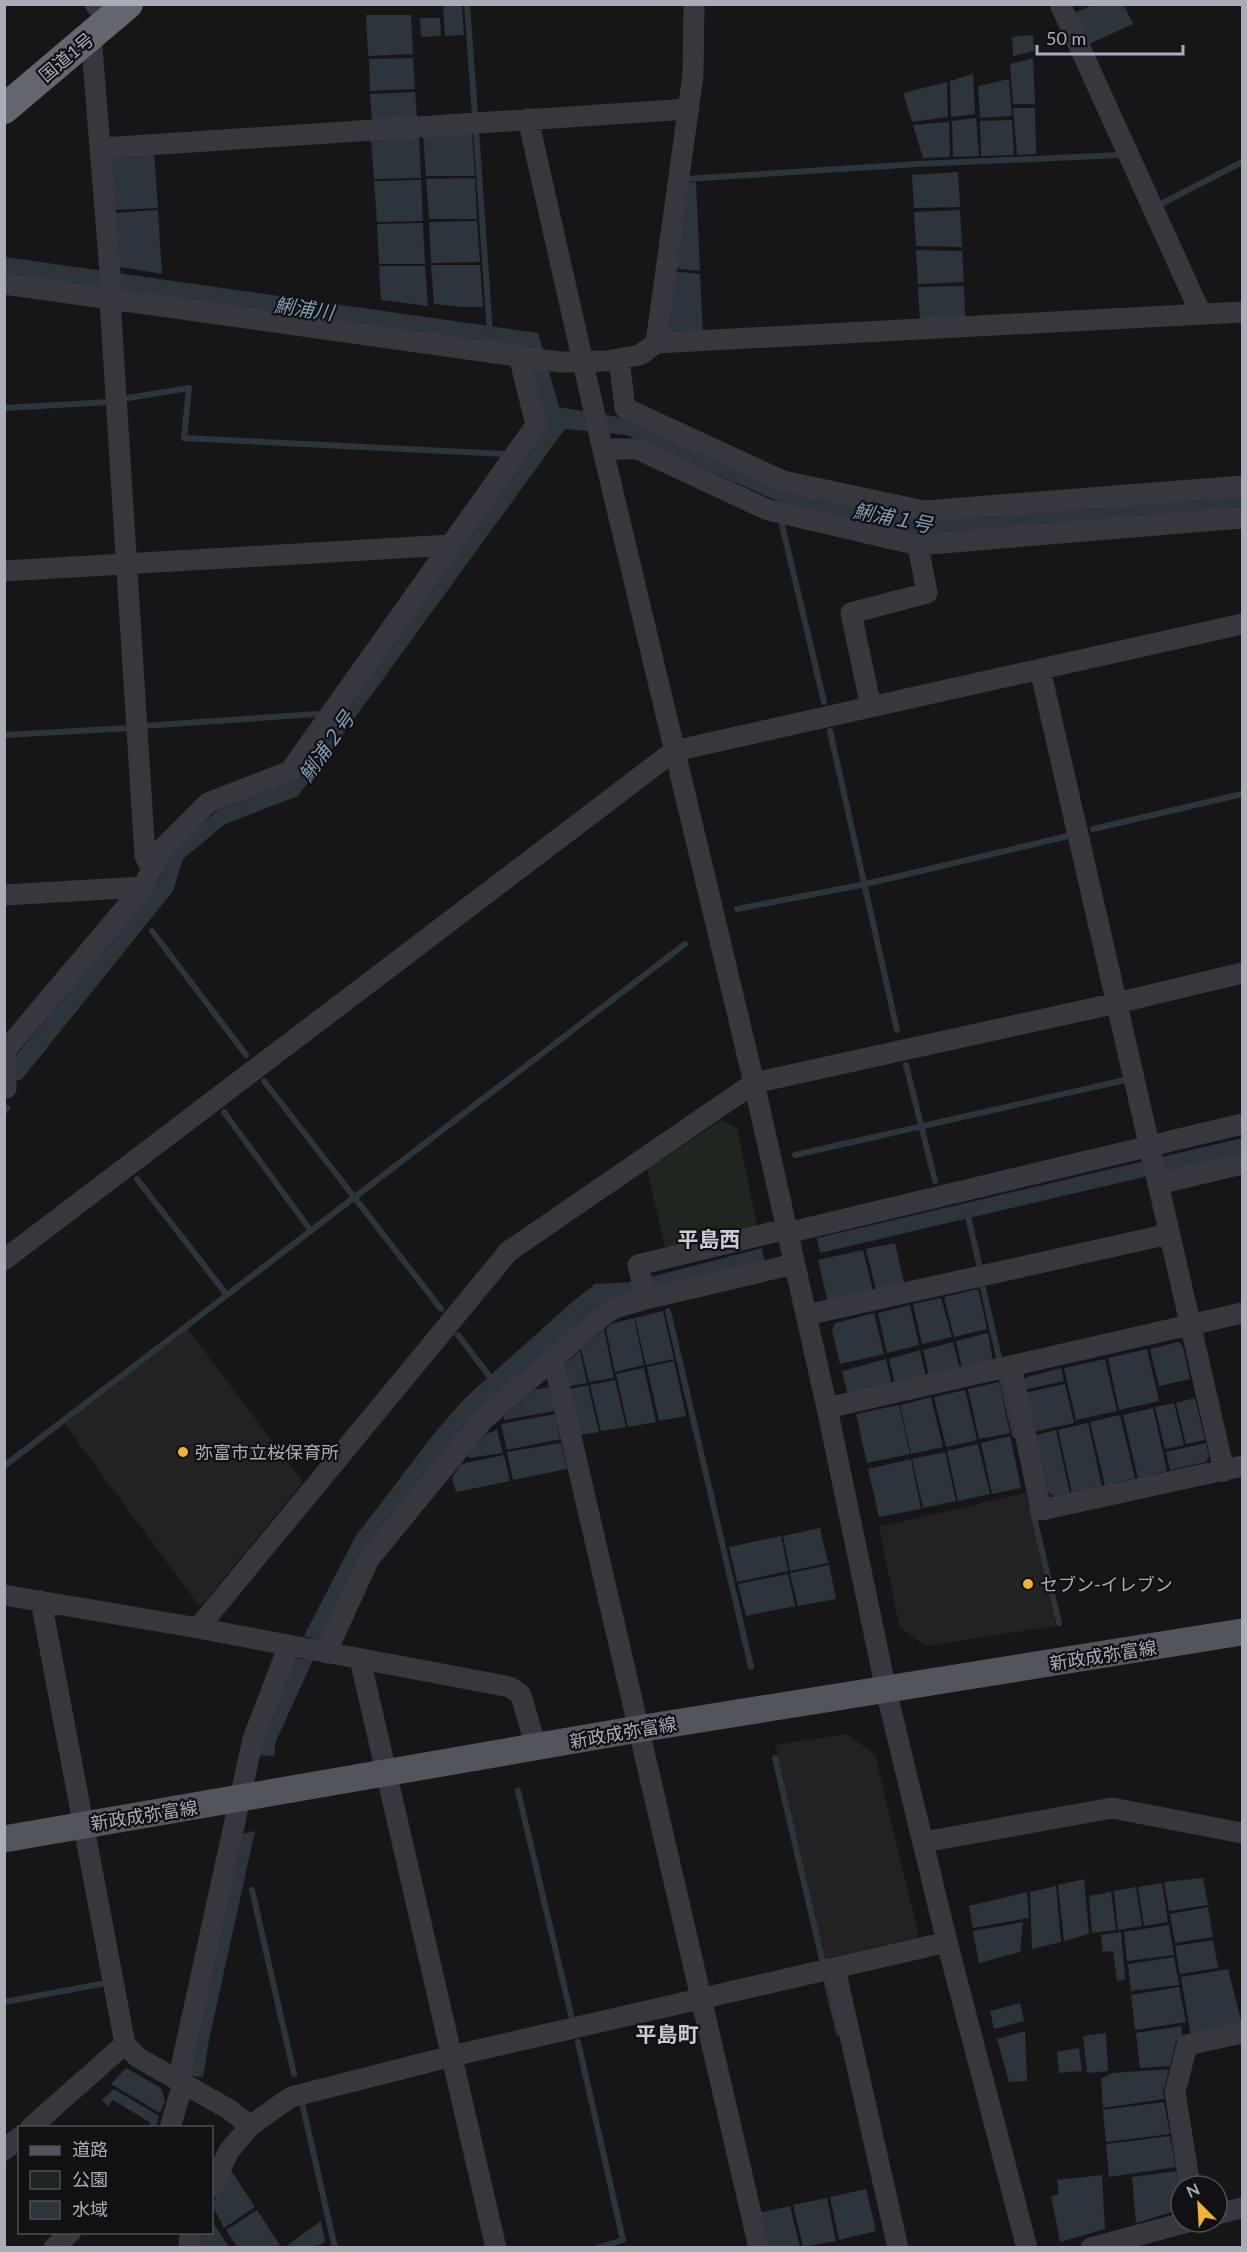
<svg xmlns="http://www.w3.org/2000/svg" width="1247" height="2252" font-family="Lato,'Noto Sans JP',sans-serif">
<rect width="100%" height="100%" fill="#161618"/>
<!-- built -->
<path fill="#222225" d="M187 1328 303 1482 200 1607 63 1422Z
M1026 1493 1056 1626 925 1646 899 1626 879 1527Z
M847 1734 875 1755 918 1932 916 1938 824 1959 775 1745Z"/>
<!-- green -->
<path fill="#1e261f" d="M722 1120 737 1128 758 1230 666 1252 647 1169Z"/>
<!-- water -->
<path fill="#2c353c" d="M443 5H462L464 35 445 36Z
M1093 5H1124L1133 24 1085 46 1071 14Z
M366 15H411L413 54 368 56Z
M420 18H440L441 36 421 37Z
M1033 35 1034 51 1013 56 1012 37Z
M413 58 415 89 370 91 369 59Z
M1033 58 1035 104H1013L1010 64Z
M973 74 975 114 951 117 950 81Z
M1009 79 1012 116 980 118 978 86Z
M947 82 948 117 912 122 903 93Z
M415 92 417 117 372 120 370 94Z
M1013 108H1035L1036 154 1017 155Z
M976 118 979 156 953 157 952 121Z
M1012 120 1014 155 981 156 980 121Z
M949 122 950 157 923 158 913 125Z
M472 132 475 176H426L423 135Z
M419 135 421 178 374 179 371 138Z
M154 151 158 208 112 210 109 159 115 152Z
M958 172 960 207 914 208 912 175Z
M475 178 477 219H429L426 179Z
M421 180 423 221 377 222 374 181Z
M696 182 700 271 671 268 683 183Z
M158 210 162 274 115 266 112 213Z
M960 210 962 247 916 246 914 212Z
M477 221 480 262 431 263 429 222Z
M423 223 425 264H379L377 224Z
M916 250 962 251 964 282 918 284Z
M5 257 538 333 559 407 623 418 917 518 1242 494V510L917 535 782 503 627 435 565 429 298 796 225 824 183 859 173 891 22 1079 14 1082V1058L158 882 170 851 217 811 287 783 546 425 525 348 5 276Z
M431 265H480L483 307H461L434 304Z
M379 266H425L428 306 381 300Z
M670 271 700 274 703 334 666 335Z
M964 286 965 318 920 321 918 287Z
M1242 1138V1154L820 1253 817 1238Z
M895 1243 904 1283 876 1290 866 1249Z
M762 1248 765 1263 610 1301 598 1306 476 1414 321 1641 304 1636 355 1537 433 1435 463 1400 571 1303 595 1284 631 1282Z
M863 1250 873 1291 832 1301 827 1299 818 1260Z
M978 1289 987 1329 954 1337 944 1297Z
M941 1298 952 1337 922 1344 913 1304Z
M910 1305 919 1345 887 1353 878 1313Z
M663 1311 674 1359 646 1365 635 1318Z
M874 1313 884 1354 840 1364 832 1330 835 1323Z
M634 1318 644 1365 615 1372 606 1329 611 1324Z
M604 1330 614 1378 589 1382 581 1349Z
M988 1333 993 1361 962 1368 956 1341Z
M953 1342 960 1369 929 1376 923 1350Z
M1179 1342 1183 1347 1190 1379 1159 1386 1150 1349Z
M1147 1349 1159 1401 1119 1410 1108 1358Z
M920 1350 926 1377 895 1385 889 1359Z
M580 1351 587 1383 564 1387 560 1368Z
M886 1359 892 1385 852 1395 847 1392 842 1371Z
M1105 1359 1117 1411 1076 1420 1064 1368Z
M674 1361 686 1416 659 1421 647 1367Z
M644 1368 656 1422 628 1427 616 1374Z
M1061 1368 1064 1381 1024 1390 1022 1382 1027 1377Z
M615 1380 626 1427 601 1431 590 1385Z
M999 1382 1010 1433 979 1439 968 1389Z
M1065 1384 1074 1423 1034 1432 1024 1393Z
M588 1385 599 1432 574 1436 565 1390Z
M549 1387 555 1411 504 1420V1416L534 1390Z
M965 1390 977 1440 946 1447 934 1397Z
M931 1397 943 1447 911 1454 900 1405Z
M1195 1398 1205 1440 1186 1444 1176 1403Z
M1174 1403 1184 1445 1165 1449 1155 1407Z
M899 1405 910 1454 867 1463 856 1414Z
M1153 1408 1167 1471 1138 1478 1123 1415Z
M555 1414 560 1439 507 1450 501 1424Z
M1120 1415 1135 1478 1105 1486 1090 1422Z
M1088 1423 1102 1486 1072 1493 1058 1430Z
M497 1430 503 1453 469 1458 468 1454 486 1434Z
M1056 1430 1070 1494 1056 1497 1049 1494 1035 1435Z
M1010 1436 1021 1488 992 1494 981 1443Z
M561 1443 567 1469 513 1480 507 1452Z
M1206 1443 1209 1457 1206 1462 1170 1470 1166 1452Z
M978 1444 990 1494 958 1501 947 1451Z
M945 1452 956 1501 923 1508 912 1459Z
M504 1455 510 1481 456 1492 452 1478 461 1464Z
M911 1459 921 1509 879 1517 868 1469Z
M820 1528 828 1563 790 1571 783 1536Z
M781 1536 788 1571 737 1582 729 1547Z
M829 1565 836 1599 798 1606 790 1573Z
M788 1574 795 1606 746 1616 738 1584Z
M292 1658 313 1660 276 1741 274 1756 256 1755Z
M255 1831 209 2040 203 2077 189 2076 241 1834Z
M1203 1878 1208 1905 1169 1911 1164 1882Z
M1084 1879 1089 1934 1064 1941 1058 1885Z
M1162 1883 1168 1922 1144 1926 1138 1887Z
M1056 1886 1061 1942 1032 1949 1030 1892Z
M1136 1887 1142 1926 1118 1930 1114 1891Z
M1027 1892 1029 1918 973 1928 969 1906Z
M1111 1892 1116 1930 1092 1933 1089 1896Z
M1208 1907 1213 1937 1175 1943 1170 1914Z
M1023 1922 1020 1952 979 1963 973 1931Z
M1169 1925 1174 1955 1127 1961 1124 1932Z
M1121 1932 1125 1980 1117 1981 1113 1951 1103 1952 1101 1935Z
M1213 1940 1218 1968 1180 1974 1175 1946Z
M1174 1957 1179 1985 1131 1991 1128 1964Z
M1228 1969 1242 2024 1191 2037 1181 1977Z
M1179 1987 1186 2022 1135 2030 1131 1995Z
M1020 2003 1024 2021 994 2029 990 2011Z
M1181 2026 1183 2039 1176 2041 1170 2066 1140 2068 1136 2033Z
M1025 2031 1027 2081 1009 2082 997 2039Z
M1106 2033 1108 2071 1087 2073 1083 2036Z
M1079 2048 1082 2071 1059 2073 1057 2052Z
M126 2068 161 2088 165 2101 160 2113 111 2084Z
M1169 2069 1163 2093 1164 2099 1103 2108 1101 2079 1112 2073Z
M114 2089 159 2116 156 2127H149L151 2123 113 2100 108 2106 102 2100Z
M1164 2102 1170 2134 1106 2142 1103 2110Z
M1170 2136 1176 2167 1109 2177 1106 2144Z
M230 2169 255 2207 224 2228 212 2205Z
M1177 2171 1181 2194 1179 2210 1136 2223 1132 2177Z
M1102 2175 1105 2229 1060 2242 1051 2196 1059 2194 1057 2180Z
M866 2189 876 2231 839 2240 830 2197Z
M827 2198 836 2241 803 2247 793 2205Z
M790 2206 800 2247H766L758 2213Z
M257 2210 280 2245 276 2247H237L226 2230Z
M212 2221 229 2247H197L198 2233 212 2232Z
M321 2221 325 2242 314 2247H285Z"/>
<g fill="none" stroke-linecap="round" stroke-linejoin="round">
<!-- stream -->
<path stroke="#2c353c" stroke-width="6" d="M467 4 475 115
M476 129 490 334
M685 179 918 164 1121 155
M1163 203 1242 162
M128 398 189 388 184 438 505 454
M4 408 109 402
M782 525 824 702
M143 726 317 714
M830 731 897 1030
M4 735 130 728
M1093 829 1242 794
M737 909 866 884 1072 835
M152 931 246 1055
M906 1065 935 1181
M264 1081 441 1309
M4 1112 7 1108
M224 1112 311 1231
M795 1155 1125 1080
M137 1179 227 1295
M967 1212 979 1264
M983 1288 999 1358
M668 1311 751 1667
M458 1335 490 1377
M1002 1380 1015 1435
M4 1466 685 944
M1032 1509 1059 1623
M775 1758 823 1964
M518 1791 571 2015
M252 1890 294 2074
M827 1983 839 2033
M4 2002 101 1984
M578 2042 623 2240 597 2248
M302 2103 335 2248"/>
<!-- minor -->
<path stroke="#37383d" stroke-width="21" d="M95 4 109 21
M1060 4 1201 314
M91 35 110 272V301L145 856 152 869
M528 119 601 442 754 1083 827 1408 886 1690 947 1942 1027 2248
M102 148 689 109
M4 284 559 362 607 361 640 355 656 343 1242 312
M656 343 693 75 694 4
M619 359 625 408 783 481 924 511 1242 486
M603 449H637L768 510 918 545 1242 518
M4 571 450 545
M1040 669 1224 1471
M871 707 851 613 927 593 918 545
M4 895 143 887
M4 1088H6L5 1051 143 887 161 850 208 803 290 771 536 425 519 356
M1158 1184 1242 1164
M787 1233 1242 1124
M4 1260 674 751 1242 624
M646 1299 638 1265 786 1229
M806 1315 1169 1234
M553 1359 759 2248
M1011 1366 1041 1510 1242 1466
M827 1408 1242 1313
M4 1595 198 1628 510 1687 521 1695 536 1747
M41 1601 125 2044 137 2057 230 2110 250 2126
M198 1628 509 1251 754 1083 1117 1003 1242 973
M326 1653 369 1559 483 1420 604 1315 615 1308 646 1299 794 1264
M360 1659 496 2248
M924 1842 1112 1808 1242 1833
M835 1969 898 2248
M178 2081 253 1739 289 1645
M30 2128 125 2044
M170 2128 183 2083
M4 2150 20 2137
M1190 2186 1175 2092 1187 2045 1242 2033
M212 2187 229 2151 250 2126 291 2097 452 2056 947 1942
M1217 2214 1242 2208
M54 2248 71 2232
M189 2248 190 2232
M1091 2248 1187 2222"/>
<!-- major -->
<path stroke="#53555c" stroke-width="27" d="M4 1839 638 1729 1242 1632"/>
<!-- highway -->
<path stroke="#63666e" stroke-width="30" d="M4 109 128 4"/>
</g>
<!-- markers -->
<g fill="#f2b134" stroke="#111113" stroke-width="2">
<circle cx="183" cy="1452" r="6"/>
<circle cx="1028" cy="1584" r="6"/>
</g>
<g text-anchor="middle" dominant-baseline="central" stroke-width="4.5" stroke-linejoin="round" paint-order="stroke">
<!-- street labels -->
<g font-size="18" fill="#a8adb8" stroke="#111113">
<text transform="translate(66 57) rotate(-40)">国道1号</text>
<text transform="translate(1103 1655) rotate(-9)">新政成弥富線</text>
<text transform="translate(623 1732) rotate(-10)">新政成弥富線</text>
<text transform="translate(144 1815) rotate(-9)">新政成弥富線</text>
</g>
<!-- poi labels -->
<g font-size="18" fill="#a8adb8" stroke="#111113" text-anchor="start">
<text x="195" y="1452">弥富市立桜保育所</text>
<text x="1040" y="1584">セブン-イレブン</text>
</g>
<!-- water labels -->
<g font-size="20" font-style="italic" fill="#7f9bb3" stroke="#111113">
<text transform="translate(304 308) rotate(8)">鯏浦川</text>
<text transform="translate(893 517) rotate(11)">鯏浦１号</text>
<text transform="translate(326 746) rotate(-55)">鯏浦２号</text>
</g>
<!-- quarter labels -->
<g font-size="21" font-weight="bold" fill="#c9ccd4" stroke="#111113">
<text x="709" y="1238">平島西</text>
<text x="667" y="2033">平島町</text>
</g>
</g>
<!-- border -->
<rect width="1247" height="2252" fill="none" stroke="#a8adb8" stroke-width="12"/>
<!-- legend -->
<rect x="18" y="2126" width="195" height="108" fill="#111113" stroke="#4d4f55" stroke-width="1.5"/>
<rect x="30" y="2146" width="30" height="9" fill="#53555c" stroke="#4d4f55" stroke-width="1.5"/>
<text x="72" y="2156" font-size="18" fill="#a8adb8">道路</text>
<rect x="30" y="2171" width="30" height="18" fill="#1e261f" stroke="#4d4f55" stroke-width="1.5"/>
<text x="72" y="2186" font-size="18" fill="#a8adb8">公園</text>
<rect x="30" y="2201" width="30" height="18" fill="#2c353c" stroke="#4d4f55" stroke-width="1.5"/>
<text x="72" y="2216" font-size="18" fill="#a8adb8">水域</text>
<!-- north arrow -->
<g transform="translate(1199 2204) rotate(336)"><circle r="28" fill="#111113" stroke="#4d4f55" stroke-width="1.5"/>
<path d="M0-4.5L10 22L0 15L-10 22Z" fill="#f2b134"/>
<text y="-9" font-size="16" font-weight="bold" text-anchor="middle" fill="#a8adb8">N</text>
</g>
<!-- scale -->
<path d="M1037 45v9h146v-9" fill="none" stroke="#a8adb8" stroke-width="3"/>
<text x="1046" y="45" font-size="18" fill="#a8adb8" stroke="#111113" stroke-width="4.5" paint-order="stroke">50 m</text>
</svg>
